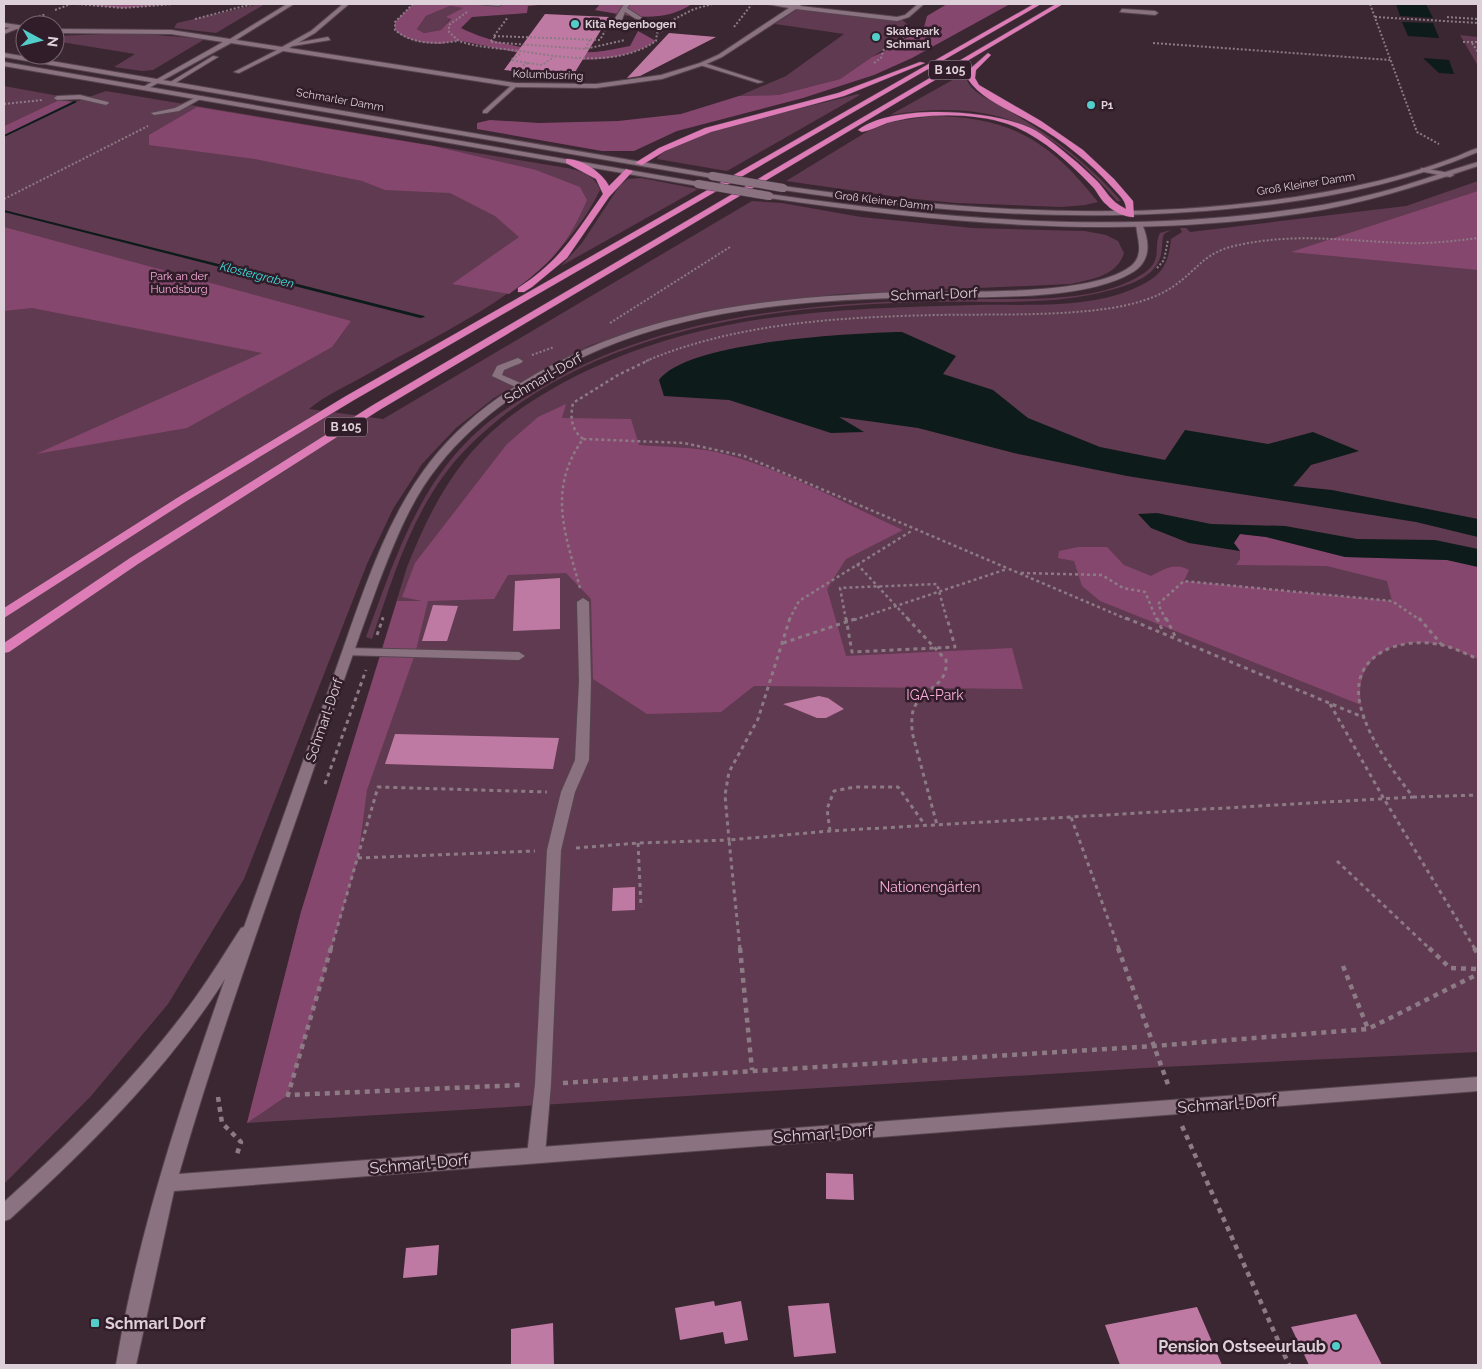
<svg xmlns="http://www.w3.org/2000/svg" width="1482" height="1369" font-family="Raleway,sans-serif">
<rect width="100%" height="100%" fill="#3b2732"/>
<!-- green -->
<path fill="#603a50" d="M259 4H265L216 33 174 28 177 23Z
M450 6 464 8 447 17 451 18 441 30 424 33 417 29 426 16Z
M799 8 901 19 912 28V30L840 79 778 95 739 96 786 76 844 34 775 24Z
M133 33 205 39 153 70 142 71 114 67 135 54 55 41V36Z
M1460 35 1478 37V66Z
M965 73C967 89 982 96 996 103 1044 131 1085 159 1121 201H1117C1051 124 992 98 890 115Z
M4 86 59 96 57 98 59 100 4 126Z
M106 91 567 168C581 171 595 175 600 190 553 286 456 324 368 374 349 385 325 395 309 409L383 419 752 201 782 203 861 217 973 228 1085 231 1106 235 1118 241 1124 253C1117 276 1092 279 1071 284L840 294 705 311 647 327 591 345 540 371 494 398 456 428 422 464 393 509 367 564 244 879 168 1004 91 1096 4 1184V136L75 102Z
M857 94 860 95 727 171 657 159C668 135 824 104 857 94Z
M931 116C1010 116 1050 141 1098 202L1085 205 1061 207 956 203 905 198 786 181 868 131 891 122Z
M641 178 698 189 561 266 582 243 620 185 628 179Z
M1478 181V1052L1162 1067 247 1123 301 912 407 567C429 512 455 460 503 422 570 369 659 337 743 322 820 309 899 307 977 305 1027 304 1086 309 1133 289 1160 277 1168 268 1171 239L1182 232 1180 228H1186L1190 232 1406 206Z
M1171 230 1164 234C1161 242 1163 251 1160 258 1156 272 1139 281 1127 285 1066 307 994 301 931 302 773 305 585 328 468 447 416 499 395 571 372 639L366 637C391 570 412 502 460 449 482 424 510 405 538 389 665 312 817 303 962 299 1016 298 1094 305 1141 275 1165 260 1152 249 1160 233Z"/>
<!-- forest -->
<path fill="#86476e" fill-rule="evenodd" d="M77 4H174L123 8Z
M413 4H549L528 6 527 13 472 17 461 28C499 47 554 54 595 52 606 51 618 48 630 46L638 31 656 41C602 77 519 52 461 41 455 40 448 43 441 44 427 44 405 41 395 30V22ZM450 6 463 8 446 17 451 19 441 30 424 33 417 29 426 16Z
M600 4H692C662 24 629 16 595 10Z
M947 4H1010L912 58 874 75 803 98 677 131 634 151H602L477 129V123L490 120 539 123 618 121 681 114 739 96 778 95 840 79 872 57 883 52 924 27 927 16Z
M59 100 75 102 4 136V126Z
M197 107 433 146 536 170 580 187 587 200C566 248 551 263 509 294L452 284 519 237 495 216 450 193 385 190 362 181 255 159 149 145V135Z
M1478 191V270L1291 252Z
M4 227 351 321 332 347 187 428 36 454 262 353 32 308 4 311Z
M566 404 562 418 631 419 639 445C664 447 691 447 716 452 781 467 843 503 903 530L846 559 827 589 846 656 1012 648 1023 689 754 686 721 712 647 714 593 679 591 599 566 573 508 575 494 599 428 601 415 654 367 790 358 858 288 1095 247 1123 301 912 397 601H422L402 597 415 563 507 444 538 417Z
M1240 534 1266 537 1345 557 1447 560 1478 567V659C1467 655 1454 648 1442 645 1398 635 1353 654 1361 705L1100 601 1082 586 1074 561 1058 558 1059 551 1078 547H1107L1124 565 1151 576C1164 569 1175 562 1189 570L1184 581 1392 601 1387 581 1327 566 1236 565 1240 559V551L1233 543Z"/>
<!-- water -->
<path fill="#0d1b1b" d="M1396 4H1426L1433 18 1400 16Z
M1402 22 1433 23 1439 38 1408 36Z
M1423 58 1449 60 1454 74 1439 73Z
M902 332 956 356 943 374 993 390 1028 418 1100 447 1165 460 1185 430 1268 444 1313 432 1359 451 1311 465 1293 486 1332 490 1478 519V537L1416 522 1127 476 1014 453 918 428 839 417 864 432 831 433 729 400 664 396 659 380C688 341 853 333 902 332Z
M1157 513 1211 524 1285 526 1357 539 1435 540 1478 549V567L1447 560 1345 557 1266 537 1240 534 1234 543 1240 551 1189 543 1151 528 1138 514Z"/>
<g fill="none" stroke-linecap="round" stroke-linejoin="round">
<!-- stream -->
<path fill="#0d1b1b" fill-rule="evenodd" d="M74 101 77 102 4 137V135Z
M4 210 424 316 425 317 420 318 4 212Z"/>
</g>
<!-- building -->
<path fill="#bf7aa3" d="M545 14 609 17 572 77 504 70Z
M669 33 716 37 640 76 627 78Z
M560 578V629L513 631 515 581Z
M433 605 458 606 447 641H422Z
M819 696 828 698 844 709 826 718H817L783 704Z
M395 734 559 738 553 769 385 764Z
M635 887V910L612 911 613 888Z
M826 1173 853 1174 854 1200 826 1199Z
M439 1245 437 1275 403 1278 406 1248Z
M714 1301 715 1306 741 1301 748 1340 725 1344 723 1332 680 1340 675 1308Z
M829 1303 836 1353 794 1357 788 1306Z
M1197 1307 1222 1365H1120L1105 1325Z
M1356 1314 1382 1365H1309L1291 1327Z
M553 1323 554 1365H511V1329Z"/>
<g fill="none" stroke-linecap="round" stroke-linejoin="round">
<!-- service casing -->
<g stroke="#56454f" stroke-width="2">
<path id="service" d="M624 4H630L627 8 644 19 645 24 633 28 616 24 614 20ZM625 12 639 21 640 22 633 24 621 22Z
M1122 9 1155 11 1158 13 1155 15 1120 12Z
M17 25 19 28 4 34V30Z
M328 37 330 40 293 46 290 44Z
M283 47 285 50 239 73 234 72Z
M700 63H704L763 82 758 83 700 65Z
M513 84 518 85 487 113H483V111Z
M80 95 108 102 109 103 106 105 80 99 57 100 54 98 57 96Z
M199 96 204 97 179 111 154 115 151 113 175 108Z
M1421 168 1450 173 1454 175 1450 177 1424 172H1421Z
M518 358 523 361 521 363 504 370 502 375 525 385 527 387 522 390 492 376 497 366Z
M583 598 589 602 591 681 589 760 575 792 561 850 551 1084 545 1155 542 1161 536 1163 530 1161 527 1155 535 1084 547 850 561 792 575 760 579 681 577 602Z
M348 648 519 652 525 656 519 660 344 655 342 652Z"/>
</g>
<!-- minor casing -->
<g stroke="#56454f" stroke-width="2">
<path id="minor" d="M287 4H294L236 40 282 47 311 31 343 4H349L315 33 289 48 515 83 596 84 661 75 700 63 718 55 789 8 767 4H802L800 6 897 17 905 15 918 4H924L909 17 897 21 796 9 722 57 704 65 662 79 596 88 515 87 231 43 145 90 142 88 143 87 223 42 171 34 55 33V29L171 30 230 39Z
M477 4H502L499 6Z
M4 23 25 26V30L4 27Z
M213 56 218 57 172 85 167 84Z
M1136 224H1142C1150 242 1151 261 1133 272 1080 305 957 295 894 298 796 301 695 310 603 348 542 374 481 412 439 465 411 499 395 541 379 582 357 641 337 700 317 759 270 897 219 1034 179 1174L1478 1077V1091L174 1191 136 1365H116C138 1233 181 1104 225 979 168 1069 89 1147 10 1219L4 1221V1202C73 1140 140 1074 195 998 211 976 226 951 241 928L244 927C275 841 305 755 336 669 361 599 384 521 430 462 480 398 560 355 636 330 704 308 777 299 848 295 872 293 896 292 919 292 969 291 1093 296 1131 266 1145 254 1137 239 1136 224Z"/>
</g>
<!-- tertiary casing -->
<g stroke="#56454f" stroke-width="2">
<path id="tertiary" d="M4 53 712 174 716 176 712 178 4 57Z
M4 62 698 182 702 184 698 186 4 66Z
M1478 148V152C1405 183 1326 199 1247 207 1091 224 938 213 783 190L779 188 783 186C980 214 1182 227 1378 181 1402 175 1426 168 1450 159 1459 156 1468 151 1478 148Z
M1478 162V166C1421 185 1363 204 1303 213 1123 240 948 224 769 198L765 196 769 194C949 220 1121 235 1303 208 1332 204 1363 197 1392 189 1421 181 1449 170 1478 162Z"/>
</g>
<!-- trunk casing -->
<g stroke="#56454f" stroke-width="1">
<path id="trunk" d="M1034 4H1041L354 400 185 502 4 618V608L177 498 346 396Z
M1056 4H1063L381 409 138 564 9 652 4 653V643L130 558 373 405Z
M988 53 991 55 976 70 975 78 979 85 1041 121 1083 150 1114 179 1133 201 1134 217C1127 218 1112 211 1107 205 1100 200 1097 190 1090 184 1067 160 1039 135 1008 124 972 112 923 113 887 123 879 126 871 130 862 132L858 130C893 102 1006 109 1041 134 1060 148 1080 164 1097 181 1109 194 1109 200 1126 209 1126 200 1118 194 1112 187 1090 162 1062 140 1034 124 1011 110 982 101 967 78L971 68Z
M920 62 925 63 844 96 711 132 665 151 642 165 635 163 659 148 705 128 838 93Z
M566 159C581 158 603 173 609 186L626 169 633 171 609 197 567 258 532 287 524 292H518V288C560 261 575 234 603 194L596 179 566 163Z"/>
</g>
<!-- path-far3 -->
<path stroke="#8c7b85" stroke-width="2" stroke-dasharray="2 2" stroke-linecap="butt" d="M77 4 123 8 174 4
M413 4 395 22V30C413 45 436 44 459 41
M1370 4 1417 132 1439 144
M55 10 71 4
M467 12 449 25V32L459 41C476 47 495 48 512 50 558 56 615 69 656 41L657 33 662 31 663 25 694 9 713 4
M1375 17 1478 23
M1447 17 1478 19
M35 18 46 14
M195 19 252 4
M734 27 752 4
M494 36 600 40 605 31
M494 36 508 17
M495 37 490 42 585 49
M590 40 585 49 625 40
M1463 42H1478
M1153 43 1390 60
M1472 43 1478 52
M520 54 511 60 528 63 522 66
M528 63 542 65 554 57
M874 63 881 58 884 49 915 30
M4 104 43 100
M4 199 148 126
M1157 268 1164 260 1168 240
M610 323 730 247
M532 355 554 347
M646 361C736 323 840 317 938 315 991 314 1044 316 1097 310 1123 307 1152 301 1174 286 1197 270 1204 253 1234 246 1294 232 1345 241 1405 243 1429 244 1454 241 1478 238"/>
<!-- path-far2 -->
<path stroke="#8c7b85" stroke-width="2.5" stroke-dasharray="3 3" stroke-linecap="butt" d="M583 439C571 429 570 418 573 403L618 375 649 360
M857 564 909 620
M1021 573 1102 575 1123 588 1145 592 1157 620
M580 588C565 533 547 490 583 439L684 443 744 456 1129 620
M382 620 384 615
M789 620 799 601 913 530
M846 620 840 588 937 584 947 620
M854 620 1007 569
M1166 620 1158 604 1184 581 1392 601 1420 620"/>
<!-- path-far1 -->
<path stroke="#8c7b85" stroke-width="3" stroke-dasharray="4 4" stroke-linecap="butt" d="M846 618 852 652 955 647 947 618
M907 618 946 660C949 686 923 688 914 708 911 715 912 724 912 732L937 825
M1126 618 1365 718
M1157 618 1163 632
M1166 618 1176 638
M1419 618 1442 645
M377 635 383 618
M783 643 858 618
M1330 704 1384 799 1475 949
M325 784 366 670
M1413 797 1478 795
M830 831 827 809 834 791 855 787H898L925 825
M638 843 641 907
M576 848 638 843 729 840 725 795 729 772 758 719 790 618
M358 858 535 851
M1337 861 1430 949
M331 949 378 787 547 792
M740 949 729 840 830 831 1071 817
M1119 949 1071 817 1413 797C1392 769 1368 739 1360 704 1349 653 1402 636 1442 645 1455 648 1466 654 1478 659"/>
<!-- path -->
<path stroke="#8c7b85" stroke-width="4.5" stroke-dasharray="5 5" stroke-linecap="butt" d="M331 948 288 1095 521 1085
M740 948 752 1070
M1118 948 1169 1087
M1429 948 1450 968 1478 969
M1474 948 1478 954
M1343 966 1368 1029
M563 1083 1154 1046 1368 1029 1478 974
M218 1097 222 1123 241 1142 236 1157
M1182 1126 1289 1365"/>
<!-- service -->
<use href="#service" fill="#8b7280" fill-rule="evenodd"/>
<!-- minor -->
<use href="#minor" fill="#8b7280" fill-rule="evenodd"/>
<!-- tertiary -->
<use href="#tertiary" fill="#8b7280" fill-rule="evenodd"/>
<!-- trunk -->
<use href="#trunk" fill="#de7cb8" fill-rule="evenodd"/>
<!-- tertiary-bridge casing -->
<g stroke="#56454f" stroke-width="9" stroke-linecap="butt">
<path id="tertiary-bridge" d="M712 176 783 188
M698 184 769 196"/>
</g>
<!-- tertiary-bridge -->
<use href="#tertiary-bridge" stroke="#8b7280" stroke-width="8"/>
</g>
<!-- markers -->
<g fill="#53cdca" stroke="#311d29" stroke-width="2">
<circle cx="575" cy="24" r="5"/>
<circle cx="876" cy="37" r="5"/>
<circle cx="1091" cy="105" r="5"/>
<rect x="90" y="1318" width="10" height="10" rx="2.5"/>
<circle cx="1336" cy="1346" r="5"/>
</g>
<g text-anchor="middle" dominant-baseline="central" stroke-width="5" stroke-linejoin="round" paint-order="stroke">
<!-- far-poi labels -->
<g font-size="11" font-weight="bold" fill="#ded0d8" stroke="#311d29" text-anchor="start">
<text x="585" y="24">Kita Regenbogen</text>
<text x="886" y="31">Skatepark<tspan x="886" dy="13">Schmarl</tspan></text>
<text x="1101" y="105">P1</text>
</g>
<!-- far-street labels -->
<g font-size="11" fill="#ded0d8" stroke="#311d29">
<text transform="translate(548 75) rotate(2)">Kolumbusring</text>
<text transform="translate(340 100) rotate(10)">Schmarler Damm</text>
<text transform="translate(1306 184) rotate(-9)">Groß Kleiner Damm</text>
<text transform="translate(884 201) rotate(7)">Groß Kleiner Damm</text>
</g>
<!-- far-park labels -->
<g font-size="11" fill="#fbafdb" stroke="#311d29">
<text x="179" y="276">Park an der<tspan x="179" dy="13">Hundsburg</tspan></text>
</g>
<!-- shield labels -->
<g fill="#311d29" stroke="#aa9aa4" stroke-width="1">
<rect x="929" y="60.5" width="42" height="19" rx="4"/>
<rect x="325" y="417.5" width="42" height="19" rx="4"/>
</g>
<g font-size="12" font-weight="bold" fill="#ded0d8">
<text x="950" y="70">B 105</text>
<text x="346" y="427">B 105</text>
</g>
<!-- far-water labels -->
<g font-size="12" font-style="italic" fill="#3be1de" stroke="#311d29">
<text transform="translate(257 275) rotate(14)">Klostergraben</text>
</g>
<!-- street labels -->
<g font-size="14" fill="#ded0d8" stroke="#311d29">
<text transform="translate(934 294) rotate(-2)">Schmarl-Dorf</text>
<text transform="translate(543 378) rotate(-30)">Schmarl-Dorf</text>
<text transform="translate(324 720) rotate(-71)">Schmarl-Dorf</text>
</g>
<!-- park labels -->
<g font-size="14" fill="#fbafdb" stroke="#311d29">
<text x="935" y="695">IGA-Park</text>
<text x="930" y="887">Nationengärten</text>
</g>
<!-- near-street labels -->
<g font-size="16" fill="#ded0d8" stroke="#311d29">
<text transform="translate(1227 1104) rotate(-4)">Schmarl-Dorf</text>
<text transform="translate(823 1134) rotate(-4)">Schmarl-Dorf</text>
<text transform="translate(419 1164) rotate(-5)">Schmarl-Dorf</text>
</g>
<!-- near-poi labels -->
<g font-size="16" font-weight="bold" fill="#ded0d8" stroke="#311d29" text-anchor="start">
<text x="105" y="1323">Schmarl Dorf</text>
<text x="1326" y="1346" text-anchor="end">Pension Ostseeurlaub</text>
</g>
</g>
<!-- border -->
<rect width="1482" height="1369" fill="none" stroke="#ded0d8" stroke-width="10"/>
<!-- north arrow -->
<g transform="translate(40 40) rotate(97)"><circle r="24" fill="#311d29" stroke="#76656f"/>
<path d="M0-4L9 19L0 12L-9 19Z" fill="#53cdca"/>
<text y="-8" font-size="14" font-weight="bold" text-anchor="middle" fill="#ded0d8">N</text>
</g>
</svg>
